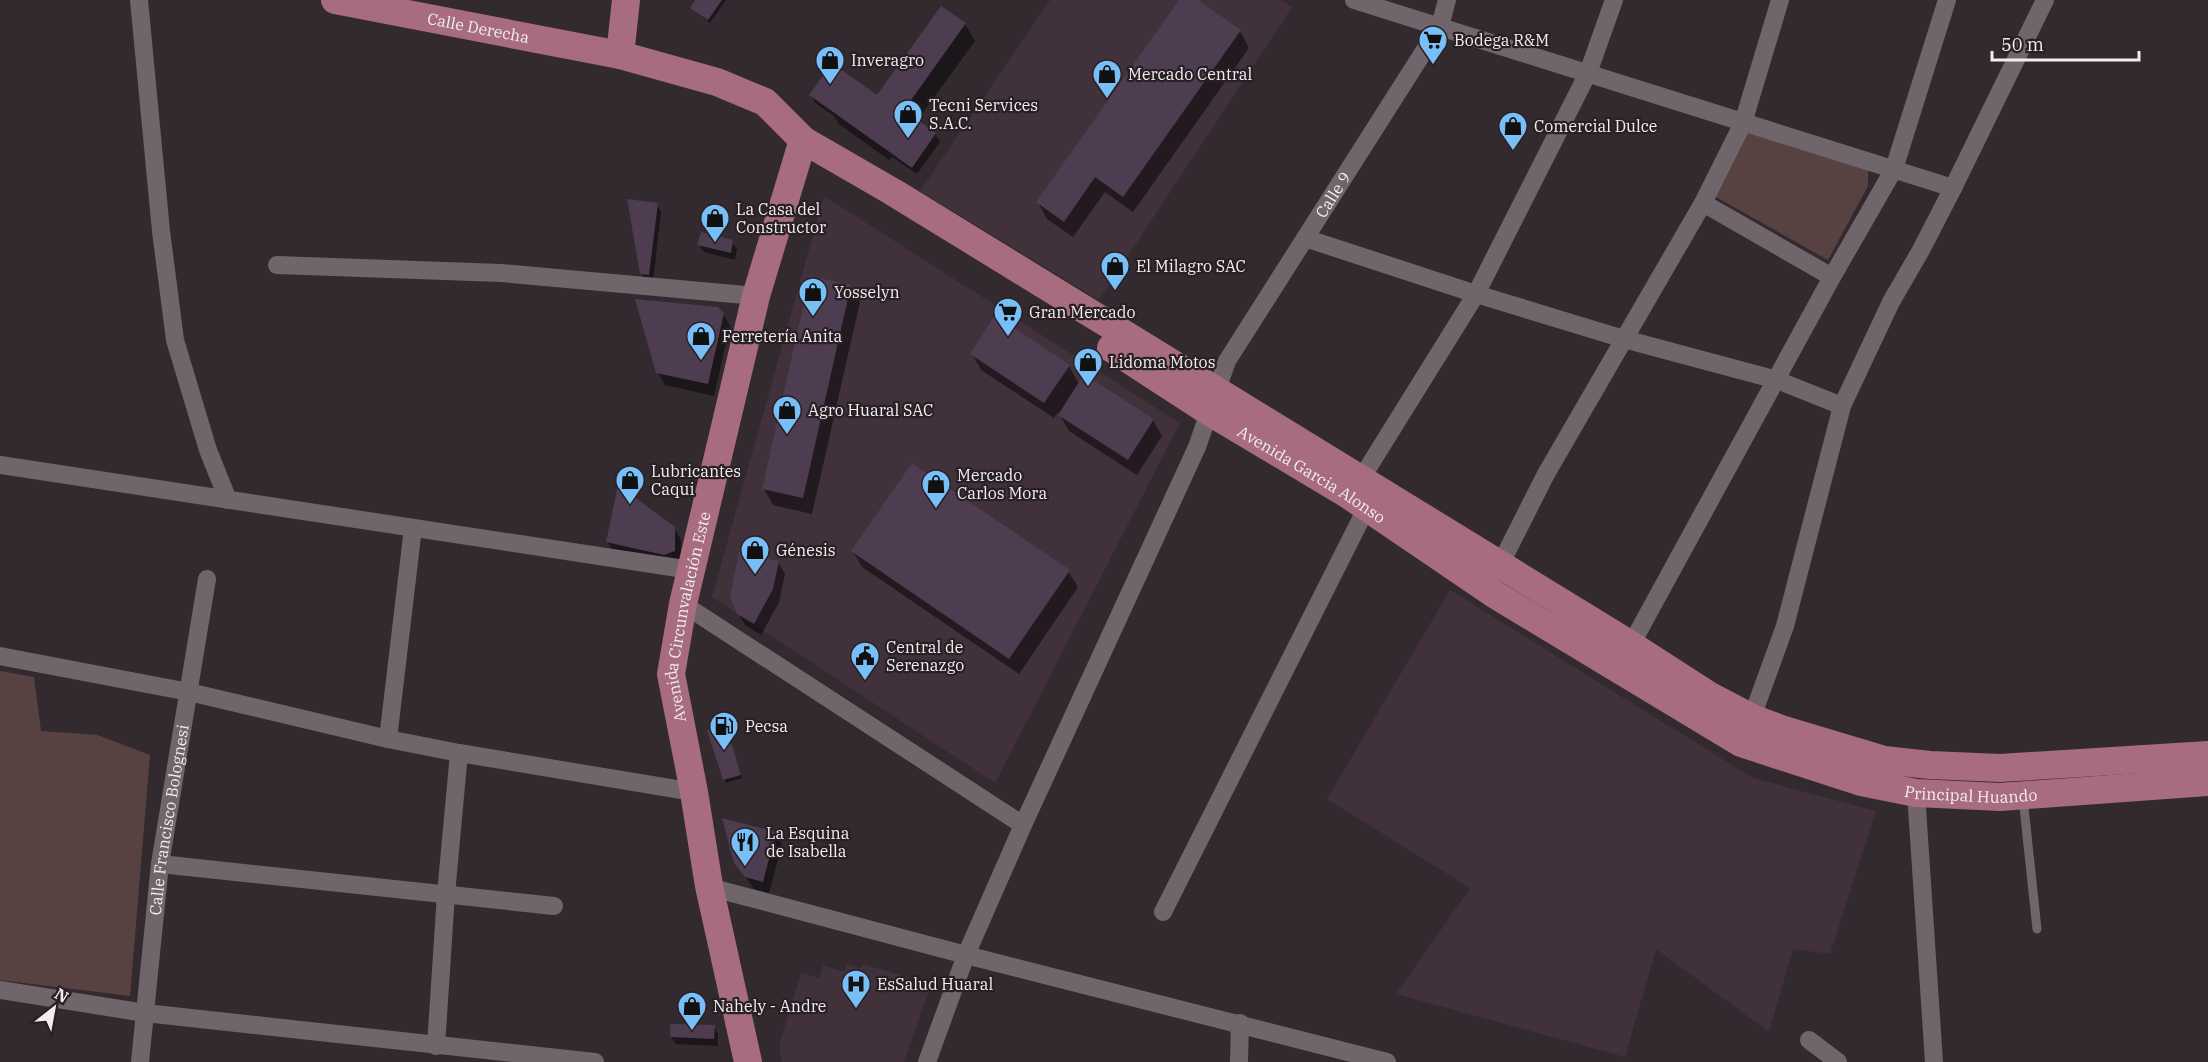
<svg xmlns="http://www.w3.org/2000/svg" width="2208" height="1062" font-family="'IBM Plex Serif',serif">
<rect width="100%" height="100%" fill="#332a2f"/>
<!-- built -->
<path fill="#40313a" d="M1050 0H1280L1292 7 1099 300 920 191Z
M824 196 1180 423 995 783 712 597Z
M1450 590 1753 778 1876 811 1830 954 1793 949 1769 1032 1656 949 1625 1057 1396 994 1470 888 1327 799Z
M847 964 861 968 863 964 931 984 904 1062H782L779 1045 801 973 819 978 823 965 844 972Z"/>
<!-- green -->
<path fill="#584241" d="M1745 132 1868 169V186L1828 260 1716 197 1711 184Z
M0 671 34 677 41 731 97 735 150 755 130 996 0 980Z"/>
<!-- shadow -->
<path fill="#0007" d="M697 0H726L710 23 692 8Z
M1181 0H1195L1240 31 1249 48 1133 212 1105 192 1073 237 1047 219 1038 202Z
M941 8 965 24 975 41 917 121 935 134 940 142 917 174 892 157 889 160 839 124 834 116 815 103 811 95 878 97Z
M657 204 661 212 653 282H646L642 274Z
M732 242 737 249 735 260 704 252 699 245Z
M850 286 860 302 812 514 773 505 764 489Z
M723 314 730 326 714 396 665 385 658 372Z
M972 354 1069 366 1079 384 1153 420 1162 436 1137 475 1069 431 1058 412 1054 418 981 370Z
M674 528 681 540V563L614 553 607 541Z
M853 551 1068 571 1078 587 1019 674 862 567Z
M778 562 785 574 779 602 761 635 746 626 738 614Z
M727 730 742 778 726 783 709 731Z
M775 833 782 845 769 893 754 889 736 862Z
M714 1027 718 1034V1046L676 1044 671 1037Z"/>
<!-- building -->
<path fill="#4e3c50" d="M695 0H722L708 20 690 8Z
M1179 0H1198L1241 30 1123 197 1095 177 1064 222 1036 202Z
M941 6 966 23 904 110 936 133 912 168 809 95 832 63 877 95Z
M627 199 658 203 649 275 640 274Z
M701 232 733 240 731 253 697 245Z
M810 276 851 285 803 498 762 489Z
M635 299 718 307 724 313 708 384 656 373Z
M995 315 1070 365 1044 403 970 354Z
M1084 374 1154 419 1128 460 1058 415Z
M912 463 1070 570 1009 659 851 551Z
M618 485 675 527V551L664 555 606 542Z
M739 552 779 561 773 589 754 624 737 614 730 596Z
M726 725 741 775 723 780 707 730Z
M722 818 776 832 763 882 745 877 734 863Z
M670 1024 715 1025 714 1039 670 1037Z"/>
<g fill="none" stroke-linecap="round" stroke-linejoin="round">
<!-- lane -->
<path stroke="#70656b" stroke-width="9" d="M2023 798 2037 929"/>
<!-- street -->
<g stroke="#70656b" stroke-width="18">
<path d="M139 0 161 231 175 340 208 450 228 500"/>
<path d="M1354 0 1953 188"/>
<path d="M1703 203 1832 277"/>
<path d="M1305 238 1476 294 1624 339 1777 380 1842 406"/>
<path d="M277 265 501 273 756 296"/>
<path d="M0 465 691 570"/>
<path d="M1361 479 1476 294 1588 73 1614 0"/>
<path d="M1498 575 1500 565 1546 474 1703 203 1743 123 1780 0"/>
<path d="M683 604 1023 825"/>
<path d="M1626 654 1832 277 1894 169 1947 0"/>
<path d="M0 656 189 692 388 739 459 753 694 792"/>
<path d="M1748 728 1785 626 1842 406 1891 302 1921 250 1953 188 2045 0"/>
<path d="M388 739 413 528"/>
<path d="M1916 793 1934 1062"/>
<path d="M160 864 554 906"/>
<path d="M709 887 966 955 1387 1062"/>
<path d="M1163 912 1367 507"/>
<path d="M0 990 145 1013 595 1062"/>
<path d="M1809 1040 1838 1062"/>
<path d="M436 1046 446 894 459 753"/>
<path id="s1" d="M140 1062 160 864 207 579"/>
<path id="s2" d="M927 1062 966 955 1023 825 1197 447 1227 361 1440 26 1447 0"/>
<path d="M1239 1062 1240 1023"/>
</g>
<!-- primary -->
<g stroke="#a76c7e" stroke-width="28">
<path id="s3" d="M335 0 620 55 717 82 765 102 803 140 893 192 1631 645 1710 696 1752 718 1784 730 1884 760 1930 765 2000 768 2208 755"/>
<path d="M620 55 626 0"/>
<path id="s4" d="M1111 348 1208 411 1347 494 1494 594 1741 743 1861 782 1916 793 2000 797 2208 782"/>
<path id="s5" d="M748 1062 709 886 694 792 671 674 683 604 756 296 803 140"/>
</g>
</g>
<!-- icons -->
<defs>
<g id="supermarket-pin" transform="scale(1.5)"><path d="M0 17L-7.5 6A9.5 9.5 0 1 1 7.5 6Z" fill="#78bff7" stroke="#292025"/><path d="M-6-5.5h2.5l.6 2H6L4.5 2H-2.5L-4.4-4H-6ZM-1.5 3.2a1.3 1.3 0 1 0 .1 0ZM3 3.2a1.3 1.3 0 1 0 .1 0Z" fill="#111"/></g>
<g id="shop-pin" transform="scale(1.5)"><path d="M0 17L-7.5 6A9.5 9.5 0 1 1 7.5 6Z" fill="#78bff7" stroke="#292025"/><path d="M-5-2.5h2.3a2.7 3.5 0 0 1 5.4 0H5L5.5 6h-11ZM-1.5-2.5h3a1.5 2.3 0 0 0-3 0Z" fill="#111"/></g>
<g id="civic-pin" transform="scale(1.5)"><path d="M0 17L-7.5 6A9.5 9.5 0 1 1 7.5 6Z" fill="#78bff7" stroke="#292025"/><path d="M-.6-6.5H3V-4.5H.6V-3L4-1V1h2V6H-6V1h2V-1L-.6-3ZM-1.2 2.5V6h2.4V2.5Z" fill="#111"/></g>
<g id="fuel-pin" transform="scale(1.5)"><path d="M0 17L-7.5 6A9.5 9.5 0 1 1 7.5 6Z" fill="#78bff7" stroke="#292025"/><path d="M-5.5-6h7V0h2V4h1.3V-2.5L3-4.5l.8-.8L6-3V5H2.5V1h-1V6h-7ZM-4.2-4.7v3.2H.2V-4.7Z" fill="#111"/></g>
<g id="restaurant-pin" transform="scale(1.5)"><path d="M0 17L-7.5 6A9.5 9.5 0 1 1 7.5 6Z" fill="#78bff7" stroke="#292025"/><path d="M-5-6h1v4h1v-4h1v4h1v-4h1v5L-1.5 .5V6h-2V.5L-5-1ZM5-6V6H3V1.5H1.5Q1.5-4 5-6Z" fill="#111"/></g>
<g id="hospital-pin" transform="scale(1.5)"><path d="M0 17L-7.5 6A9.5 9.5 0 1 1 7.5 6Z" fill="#78bff7" stroke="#292025"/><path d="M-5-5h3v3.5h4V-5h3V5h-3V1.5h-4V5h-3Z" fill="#111"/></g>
</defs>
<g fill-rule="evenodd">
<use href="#supermarket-pin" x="1433" y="40"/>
<use href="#shop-pin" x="830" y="60"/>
<use href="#shop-pin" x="1107" y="74"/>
<use href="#shop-pin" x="908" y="114"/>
<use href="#shop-pin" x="1513" y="126"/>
<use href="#shop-pin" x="715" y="218"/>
<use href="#shop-pin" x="1115" y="266"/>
<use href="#shop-pin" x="813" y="292"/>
<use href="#supermarket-pin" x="1008" y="312"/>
<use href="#shop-pin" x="701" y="336"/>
<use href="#shop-pin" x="1088" y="362"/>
<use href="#shop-pin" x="787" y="410"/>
<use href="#shop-pin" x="630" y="480"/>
<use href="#shop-pin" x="936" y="484"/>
<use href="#shop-pin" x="755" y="550"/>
<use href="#civic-pin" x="865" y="656"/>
<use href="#fuel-pin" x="724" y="726"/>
<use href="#restaurant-pin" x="745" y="842"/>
<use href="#hospital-pin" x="856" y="984"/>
<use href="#shop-pin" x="692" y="1006"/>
</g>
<g text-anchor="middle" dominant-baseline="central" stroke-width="4.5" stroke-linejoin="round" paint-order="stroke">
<!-- street labels -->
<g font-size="16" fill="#f3edf0" stroke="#292025">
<text stroke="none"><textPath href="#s3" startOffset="146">Calle Derecha</textPath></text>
<text stroke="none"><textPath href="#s2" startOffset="960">Calle 9</textPath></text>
<text stroke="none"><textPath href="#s4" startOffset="237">Avenida Garcia Alonso</textPath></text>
<text stroke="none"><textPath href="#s5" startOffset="454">Avenida Circunvalación Este</textPath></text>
<text stroke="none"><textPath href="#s4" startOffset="981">Principal Huando</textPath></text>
<text stroke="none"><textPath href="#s1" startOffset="244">Calle Francisco Bolognesi</textPath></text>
</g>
<!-- poi labels -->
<g font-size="16" fill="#f3edf0" stroke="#292025" text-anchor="start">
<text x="1454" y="40">Bodega R&amp;M</text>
<text x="851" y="60">Inveragro</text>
<text x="1128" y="74">Mercado Central</text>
<text x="929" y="105">Tecni Services<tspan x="929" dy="18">S.A.C.</tspan></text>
<text x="1534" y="126">Comercial Dulce</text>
<text x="736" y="209">La Casa del<tspan x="736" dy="18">Constructor</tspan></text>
<text x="1136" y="266">El Milagro SAC</text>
<text x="834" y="292">Yosselyn</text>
<text x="1029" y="312">Gran Mercado</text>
<text x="722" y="336">Ferretería Anita</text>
<text x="1109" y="362">Lidoma Motos</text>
<text x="808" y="410">Agro Huaral SAC</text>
<text x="651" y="471">Lubricantes<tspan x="651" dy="18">Caqui</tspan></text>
<text x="957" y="475">Mercado<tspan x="957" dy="18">Carlos Mora</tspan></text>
<text x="776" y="550">Génesis</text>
<text x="886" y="647">Central de<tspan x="886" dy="18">Serenazgo</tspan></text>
<text x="745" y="726">Pecsa</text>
<text x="766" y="833">La Esquina<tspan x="766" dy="18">de Isabella</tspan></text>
<text x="877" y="984">EsSalud Huaral</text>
<text x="713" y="1006">Nahely - Andre</text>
</g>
</g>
<!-- north arrow -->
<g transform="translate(54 1008) rotate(31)" stroke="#292025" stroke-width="4.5" paint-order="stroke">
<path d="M0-4.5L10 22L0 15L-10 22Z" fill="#f3edf0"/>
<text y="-9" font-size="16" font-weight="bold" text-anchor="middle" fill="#f3edf0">N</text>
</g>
<!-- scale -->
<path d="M1992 51v9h147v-9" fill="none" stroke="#f3edf0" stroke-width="3"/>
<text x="2001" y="51" font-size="18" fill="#f3edf0" stroke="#292025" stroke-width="4.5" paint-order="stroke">50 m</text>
</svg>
